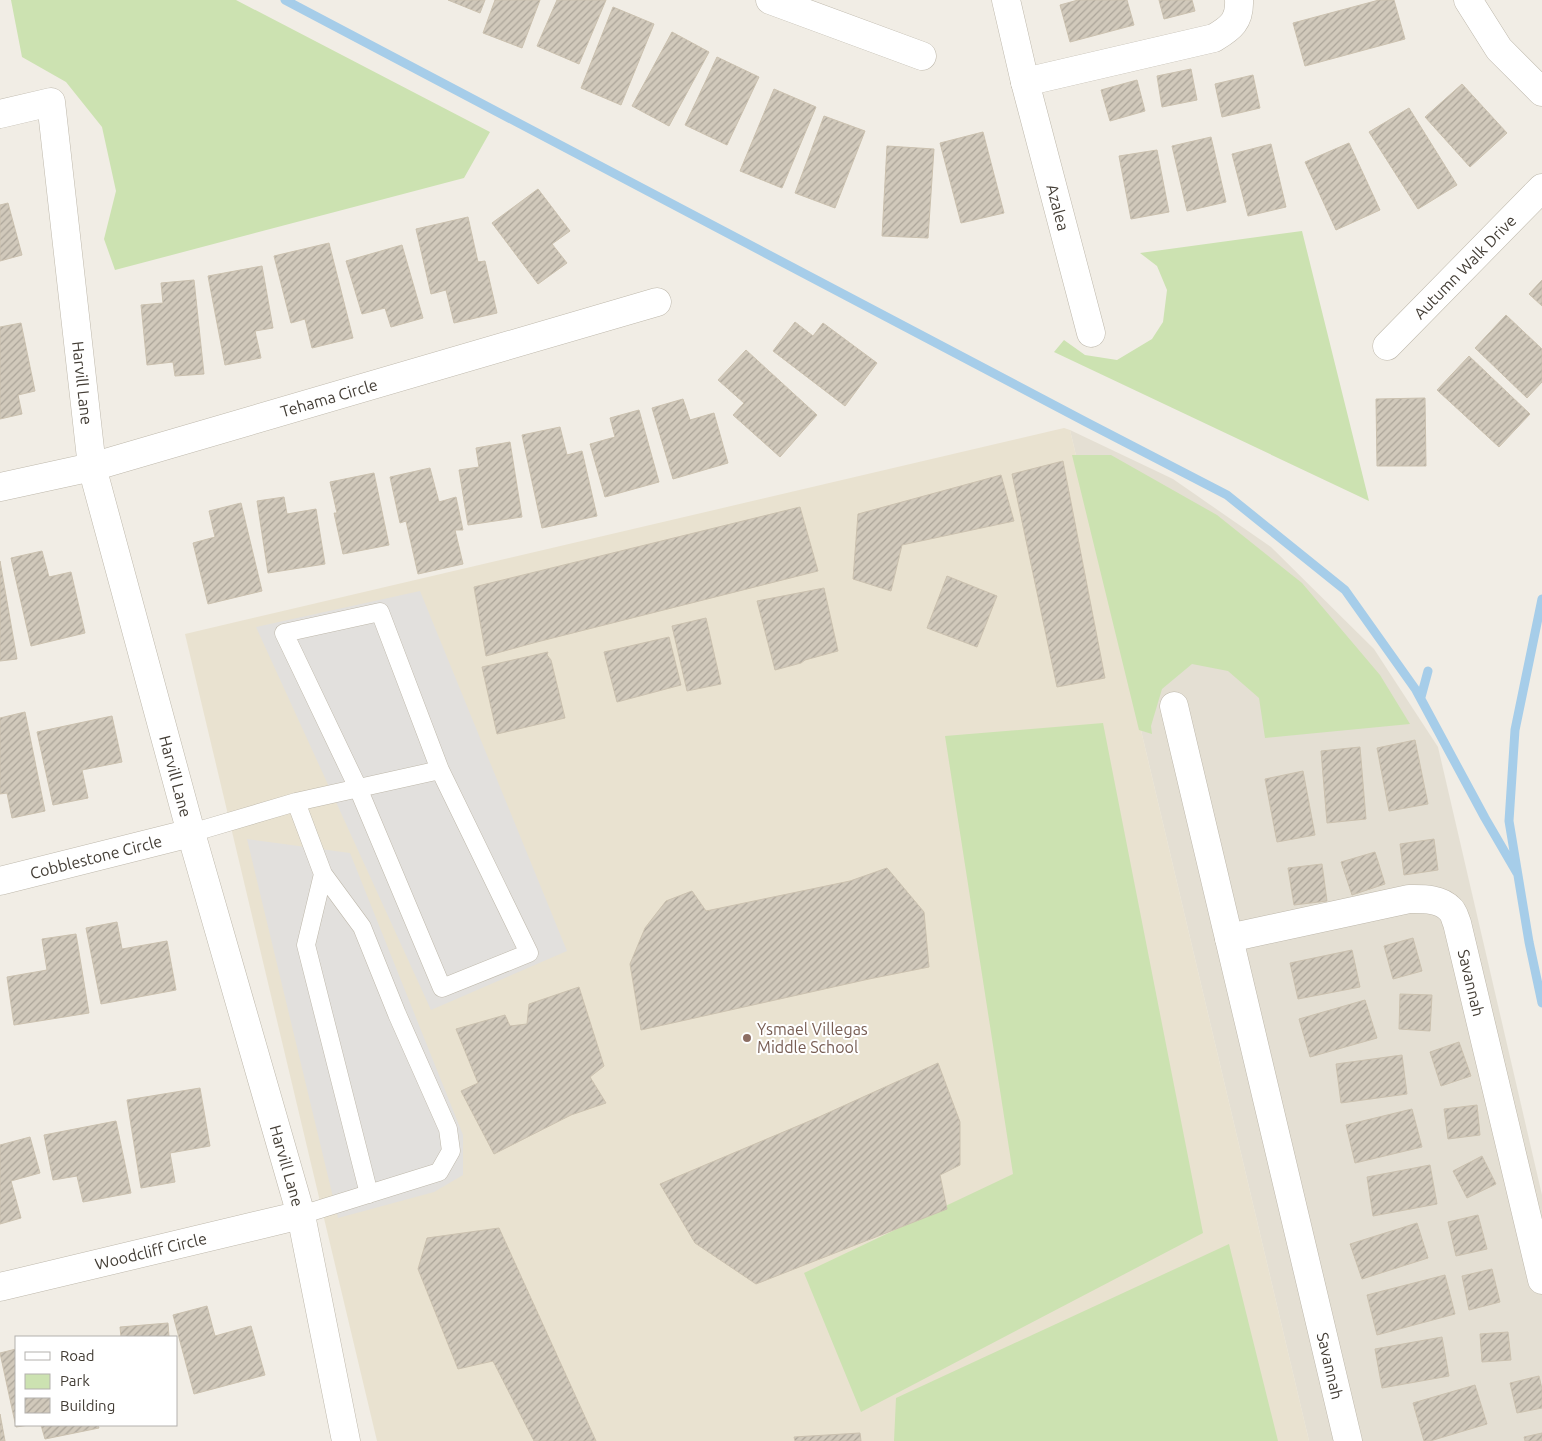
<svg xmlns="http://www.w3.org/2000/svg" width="1542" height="1441" font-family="Ubuntu,sans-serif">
<defs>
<pattern id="building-hatch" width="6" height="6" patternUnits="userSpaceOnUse" patternTransform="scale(1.25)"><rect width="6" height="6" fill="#d1c9bb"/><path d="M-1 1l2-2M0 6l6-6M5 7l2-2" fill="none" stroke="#aba499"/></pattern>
</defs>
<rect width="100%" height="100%" fill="#f1ede5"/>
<!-- residential -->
<path fill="#e4dfd3" d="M1070 430 1173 479 1271 547 1374 649 1438 747 1542 1195V1441H1309Z"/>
<!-- education -->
<path fill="#e9e2d0" d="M1064 428 1070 430 1309 1441H377L185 634Z"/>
<!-- green -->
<path fill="#cce2b1" d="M11 0H236L490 132 464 178 115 270 104 239 116 191 102 127 66 82 22 57Z
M1302 231 1369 501 1054 352 1064 340 1085 355 1117 360 1152 339 1163 322 1167 290 1157 266 1140 253Z
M1072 455H1111L1217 515 1302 583 1380 675 1410 724 1265 738 1259 698 1228 671 1192 664 1162 689 1151 726 1152 734 1139 730Z
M1103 723 1203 1233 861 1412 804 1273 1013 1174 945 736Z
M1229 1244 1278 1441H894L896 1398Z"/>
<!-- parking -->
<path fill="#e2e0dd" d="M420 591 567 951 431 1010 256 627Z
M247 839 350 853 463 1135V1175L434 1192 338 1218Z"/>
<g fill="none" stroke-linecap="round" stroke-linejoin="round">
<!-- stream -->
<path stroke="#a6cde9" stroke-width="9" d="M285 0 1086 422 1227 495 1345 590 1416 690 1485 818 1517 873
M1542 599 1515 730 1509 821 1529 942 1542 1003
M1421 697 1428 671"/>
</g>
<!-- building -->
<path fill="url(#building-hatch)" stroke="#cbc1af" d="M448 0H485L480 13Z
M495 0H540L522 48 483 33Z
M557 0H606L579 64 537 46Z
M1078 0H1127L1134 25 1070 42 1060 5Z
M1159 0H1192L1195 11 1164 19Z
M1379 0H1394L1405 39 1305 66 1293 23Z
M613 7 654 24 621 105 581 88Z
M672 32 709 52 669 126 632 106Z
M717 57 759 77 727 145 685 125Z
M1191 69 1197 100 1162 107 1157 76Z
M1253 75 1260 108 1222 117 1215 84Z
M1137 80 1145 111 1110 121 1101 90Z
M1462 84 1507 133 1470 167 1425 117Z
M774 89 816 107 782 188 740 171Z
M1409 108 1457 185 1418 209 1369 132Z
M824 116 865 131 835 208 795 193Z
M983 132 1004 213 961 223 940 143Z
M1211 137 1226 202 1187 211 1172 146Z
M1349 143 1380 210 1336 230 1305 162Z
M1271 144 1286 207 1248 216 1232 154Z
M887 146 934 149 928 238 882 236Z
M1157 150 1169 212 1131 219 1119 156Z
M538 189 570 231 552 244 567 263 538 284 492 223Z
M8 203 22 255 0 261V205Z
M468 217 478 262 485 261 497 313 454 323 446 290 431 294 416 229Z
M329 243 353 338 312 348 305 319 291 323 274 256Z
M402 245 423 318 391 327 385 308 362 314 346 261Z
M262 266 273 328 255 331 261 358 225 365 208 276Z
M194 280 204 374 175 376 173 362 147 365 141 305 163 303 161 283Z
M1542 280V306L1529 294Z
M1506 315 1542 349V382L1527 398 1475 348Z
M795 322 813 336 823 323 877 363 845 406 773 351Z
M21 323 35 391 18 395 22 414 0 419V327Z
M746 350 817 415 780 457 733 415 744 403 718 380Z
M1469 356 1530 414 1499 447 1437 390Z
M1425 398 1426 466H1377L1376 399Z
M683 399 690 420 714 413 728 463 673 479 652 408Z
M639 410 659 482 605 497 590 444 615 437 610 418Z
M560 427 567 455 582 451 597 516 542 528 522 435Z
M510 442 522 517 468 525 459 470 479 467 476 448Z
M1063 461 1105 678 1057 687 1012 474Z
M430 468 439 502 456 497 463 530H455L463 564 418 574 406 521 400 523 390 477Z
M374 473 389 545 343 554 334 513H337L330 482Z
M1001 475 1014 521 902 545 891 591 853 579 858 514Z
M284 497 287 514 316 509 325 564 268 573 257 501Z
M241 503 262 591 208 604 193 543 215 537 209 511Z
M800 507 818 571 537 642 486 656 474 587Z
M42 551 49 577 71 572 85 633 31 646 11 558Z
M0 561 17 659 0 661Z
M947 576 997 596 977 647 927 628Z
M824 588 838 651 805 660 801 663 775 670 757 601Z
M706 618 721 684 687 691 672 626Z
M669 637 681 685 617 702 604 652Z
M548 652 547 655 551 660 565 718 497 734 482 667Z
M25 712 45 811 12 818 7 793 0 794V718Z
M112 716 122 762 82 770 88 798 53 805 37 732Z
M1415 740 1428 804 1389 811 1377 748Z
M1360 747 1366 819 1327 823 1321 751Z
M1303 771 1315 835 1277 842 1265 779Z
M1434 839 1438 870 1404 875 1400 844Z
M1375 852 1385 884 1352 895 1341 862Z
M1322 864 1327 901 1294 905 1288 868Z
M887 868 924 912 929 967 869 979 641 1030 630 964 645 928 666 901 692 891 706 911 850 881Z
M117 922 122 949 167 941 176 990 101 1004 86 928Z
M76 934 89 1013 14 1025 7 977 47 970 42 939Z
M1413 938 1422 971 1393 979 1384 946Z
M1352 950 1360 987 1298 999 1290 963Z
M579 987 604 1066 590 1077 606 1103 571 1115 494 1154 461 1091 478 1083 456 1029 505 1015 510 1026 527 1024 529 1004Z
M1400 994 1432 995 1430 1031 1399 1029Z
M1365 1000 1377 1038 1310 1057 1299 1019Z
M1459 1042 1471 1076 1441 1086 1430 1052Z
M1402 1055 1407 1094 1341 1103 1336 1064Z
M938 1063 960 1122V1165L940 1175 947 1209 756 1284 695 1243 660 1184 819 1117Z
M200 1088 210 1146 170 1153 175 1182 141 1188 127 1100Z
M1477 1105 1480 1135 1448 1139 1444 1109Z
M1412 1109 1422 1147 1355 1163 1346 1125Z
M116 1121 131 1193 83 1202 77 1176 53 1180 44 1135Z
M30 1137 40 1173 11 1181 21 1218 0 1224V1145Z
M1482 1156 1496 1184 1467 1198 1453 1171Z
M1430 1165 1437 1204 1373 1216 1367 1177Z
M1478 1215 1487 1249 1456 1256 1448 1222Z
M1417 1223 1428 1258 1362 1279 1350 1244Z
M499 1228 596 1441H534L493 1361 458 1369 418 1269 427 1238Z
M1492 1269 1500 1302 1469 1310 1462 1276Z
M1445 1275 1455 1314 1377 1335 1367 1295Z
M207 1306 215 1336 251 1326 265 1375 194 1394 173 1315Z
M168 1323 169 1337H121L120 1327Z
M1508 1332 1511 1360 1482 1362 1480 1334Z
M1442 1337 1449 1376 1382 1388 1375 1349Z
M16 1349V1425H29L16 1427 0 1353Z
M1539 1376 1542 1389V1408L1517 1413 1510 1383Z
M1475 1385 1487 1424 1430 1441H1424L1413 1403Z
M0 1414 5 1441H0Z
M41 1425H98L99 1428 45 1439Z
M860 1433 861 1441H795L794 1437Z
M1542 1433V1441H1525L1524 1437Z"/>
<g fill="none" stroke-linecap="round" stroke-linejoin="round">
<!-- service casing -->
<g stroke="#beb8ab" stroke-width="19">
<path id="service" d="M296 802 323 874 362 927 397 1014 448 1129 451 1151 439 1172 301 1215
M191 833 296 802 440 770 529 953 442 988 358 788 284 633 380 612 440 770
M323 874 306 945 369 1194"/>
</g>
<!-- minor casing -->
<g stroke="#beb8ab" stroke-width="29">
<g id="minor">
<path d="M770 0 922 56"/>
<path id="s1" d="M1006 0 1025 82 1091 333"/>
<path d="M1468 0 1499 49 1542 92"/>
<path d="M1025 82 1214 38C1231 28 1240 21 1239 0"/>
<path id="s2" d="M0 114 51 102 92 467 191 833 301 1215 346 1441"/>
<path id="s3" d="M1387 346 1542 188"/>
<path id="s4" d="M0 487 92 467 657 302"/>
<path id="s5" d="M1174 706 1348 1441"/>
<path id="s6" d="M0 881 191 833"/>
<path id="s7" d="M1229 938 1409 899C1422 899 1440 898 1450 909 1454 912 1455 919 1457 923L1542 1280"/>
<path id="s8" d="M0 1287 301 1215"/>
</g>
</g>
<!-- service -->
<use href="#service" stroke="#fff" stroke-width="18"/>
<!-- minor -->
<use href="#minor" stroke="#fff" stroke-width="28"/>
</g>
<!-- markers -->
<circle fill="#8d6e63" stroke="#fff" stroke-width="2" cx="747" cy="1038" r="5"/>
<g text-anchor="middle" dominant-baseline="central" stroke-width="4" stroke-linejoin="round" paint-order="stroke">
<!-- street labels -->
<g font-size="16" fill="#433d35" stroke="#fff">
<text stroke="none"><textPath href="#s1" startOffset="214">Azalea</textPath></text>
<text stroke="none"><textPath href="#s3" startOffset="111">Autumn Walk Drive</textPath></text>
<text stroke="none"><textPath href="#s2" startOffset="335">Harvill Lane</textPath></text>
<text stroke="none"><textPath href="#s4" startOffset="341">Tehama Circle</textPath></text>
<text stroke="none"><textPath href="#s2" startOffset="740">Harvill Lane</textPath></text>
<text stroke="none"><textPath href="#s6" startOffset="99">Cobblestone Circle</textPath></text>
<text stroke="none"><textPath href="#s7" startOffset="305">Savannah</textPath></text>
<text stroke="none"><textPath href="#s2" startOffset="1145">Harvill Lane</textPath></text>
<text stroke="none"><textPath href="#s8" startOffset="155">Woodcliff Circle</textPath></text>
<text stroke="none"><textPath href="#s5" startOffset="678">Savannah</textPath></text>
</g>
<!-- education labels -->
<g font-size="16" fill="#785e54" stroke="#fff" text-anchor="start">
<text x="757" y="1029">Ysmael Villegas<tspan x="757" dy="18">Middle School</tspan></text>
</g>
</g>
<!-- legend -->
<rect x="15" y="1336" width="162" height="90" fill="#ffffff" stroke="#b4b1ae"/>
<rect x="25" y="1352" width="25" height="8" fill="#ffffff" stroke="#b4b1ae"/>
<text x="60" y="1361" font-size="15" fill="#433d35">Road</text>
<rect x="25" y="1374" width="25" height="15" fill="#cce2b1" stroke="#b4b1ae"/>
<text x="60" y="1386" font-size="15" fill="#433d35">Park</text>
<rect x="25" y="1398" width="25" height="15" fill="url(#building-hatch)" stroke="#b4b1ae"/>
<text x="60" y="1411" font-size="15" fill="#433d35">Building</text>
</svg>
